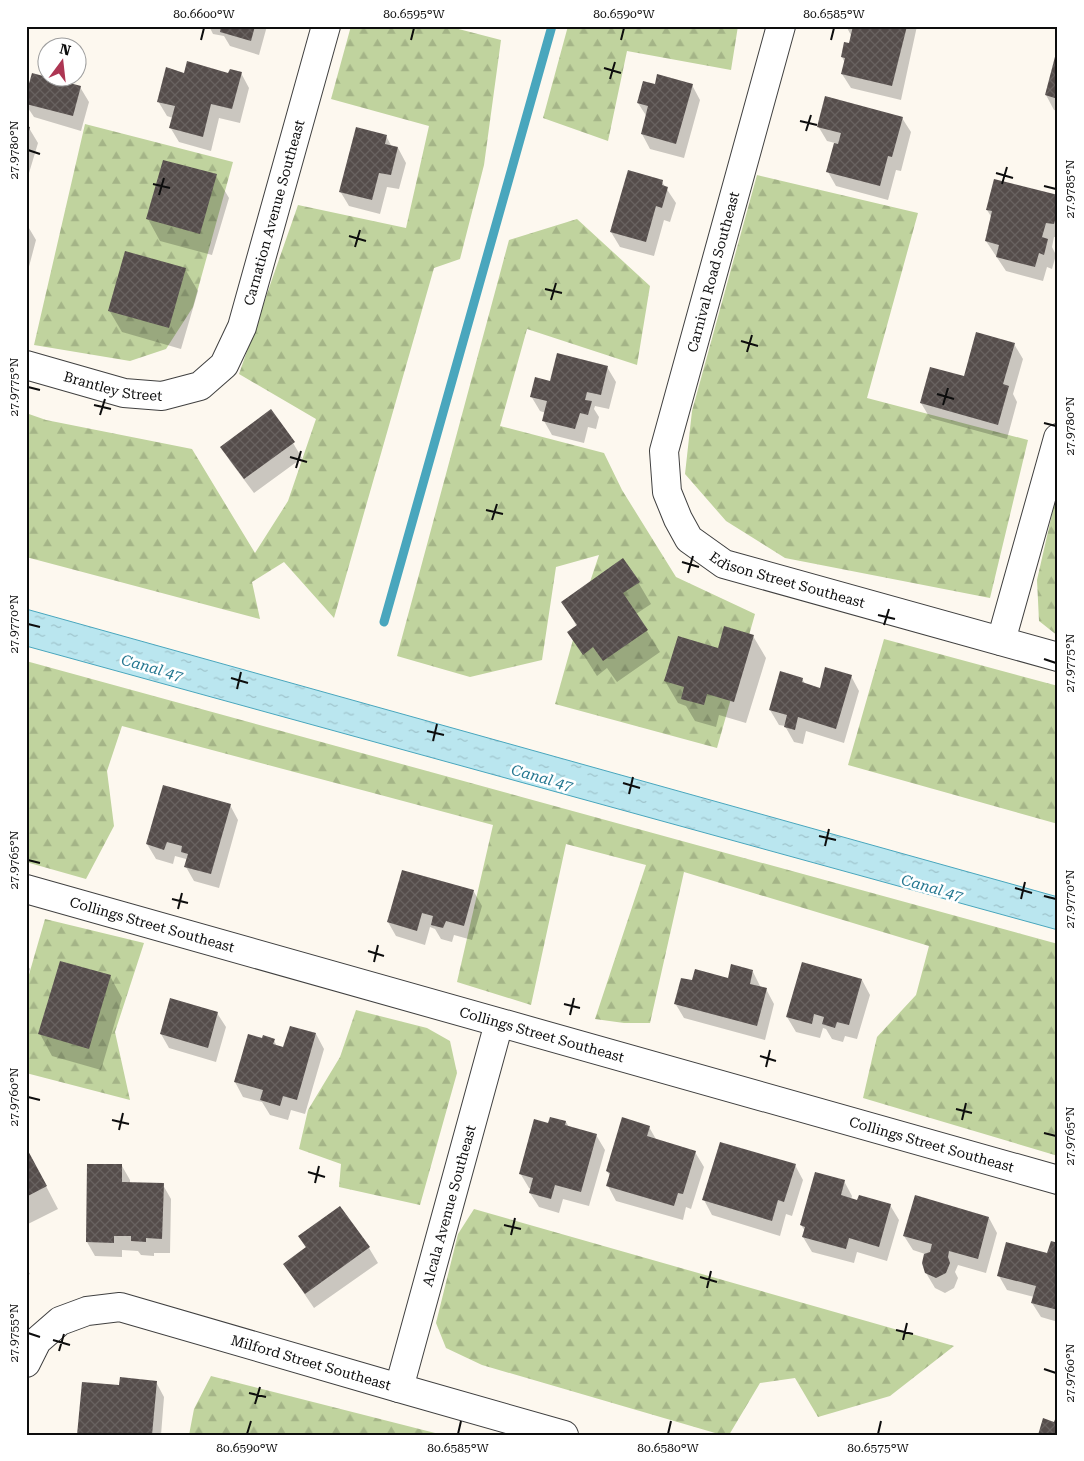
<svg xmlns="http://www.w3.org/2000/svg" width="1084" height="1461" font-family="'Roboto Serif',serif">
<defs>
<pattern id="forest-firs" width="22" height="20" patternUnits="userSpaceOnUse" patternTransform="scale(1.25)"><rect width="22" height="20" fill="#c0d39e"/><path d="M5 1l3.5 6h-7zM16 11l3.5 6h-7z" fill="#a4b487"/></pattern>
<pattern id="water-ripples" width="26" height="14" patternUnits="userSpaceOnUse" patternTransform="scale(1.25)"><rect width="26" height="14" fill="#bae6ef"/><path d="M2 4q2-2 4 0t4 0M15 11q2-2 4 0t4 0" fill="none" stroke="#9fc4cc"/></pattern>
<pattern id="building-cross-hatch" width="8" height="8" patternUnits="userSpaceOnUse" patternTransform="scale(1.25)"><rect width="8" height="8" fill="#554d4b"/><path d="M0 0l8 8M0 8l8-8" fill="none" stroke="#686260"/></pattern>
</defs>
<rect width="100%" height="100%" fill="#fdf8ef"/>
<!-- forest -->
<path fill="url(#forest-firs)" d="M351 26H447L501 40 484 165 460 259 434 268 334 618 284 562 252 582 260 619 26 557V413L46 420 192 449 255 553 288 501 316 419 239 374 298 205 406 228 429 126 331 99Z
M568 26H738L731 70 627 51 608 141 543 118Z
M85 124 233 162 193 307 166 349 130 361 34 345Z
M757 175 918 213 867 398 1028 440 990 598 785 558 726 521 685 474 692 411Z
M577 219 650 286 637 365 527 329 500 426 604 453 622 490 676 577 755 614 717 748 555 704 585 597 599 555 556 567 542 660 470 677 397 656 509 240Z
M1055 501 1058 502V636L1039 621 1037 580Z
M884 639 1058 686V824L848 765Z
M26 661 1058 944V1156L863 1098 877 1037 916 995 929 946 684 872 650 1023H624L595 1019 646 865 566 844 531 1005 457 982 493 825 122 726 107 771 114 826 86 879 26 862Z
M45 919 144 943 115 1032 130 1100 26 1073V985Z
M356 1010 427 1028 450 1041 457 1073 420 1205 339 1187 341 1164 299 1149 308 1110 340 1057Z
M474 1209 954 1346 890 1396 818 1417 795 1378 760 1383 729 1435H722L482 1365 446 1348 436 1323 458 1234Z
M211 1376 443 1435H189L194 1409Z"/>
<!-- water -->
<path fill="url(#water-ripples)" stroke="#49a6bd" d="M26 609 1058 897V930L26 646Z"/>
<!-- shadow -->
<path fill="#0003" d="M209 26H267L259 55 230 46 224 36 213 34Z
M846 26H917L901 100 851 88 842 74 845 63 842 57 850 44 852 37Z
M1058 51V111L1054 110 1046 95Z
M241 73 249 88 240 123 219 118 211 151 179 142 170 127 173 118 167 116 158 101 185 74Z
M655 85H692L700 100 684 158 650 149 642 134 647 117 638 103Z
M80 87 89 102 81 131 34 117 26 105V99Z
M902 118 911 132 901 171 896 170 888 200 836 186 828 172 835 143 827 141 818 126Z
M26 127 29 128 38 143 26 183Z
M386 136 392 147 398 148 406 163 399 189 387 187 380 214 349 206 340 191Z
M216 176 229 198 212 255 160 241 148 219Z
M662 182 676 203 670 222 664 220 654 256 620 247 611 232Z
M1058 197V237H1054L1052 247 1056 255 1052 269 1047 267 1043 281 1006 271 986 241 992 218 987 210Z
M26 223 36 240 26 278Z
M185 269 198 291 181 349 122 332 109 310Z
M1014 344 1023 359 1013 394 1017 402 1007 439 930 418 921 403 965 377Z
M607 367 616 382 609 409 595 406 594 409 599 417 596 429 588 427 584 443 552 435 544 421 546 413 540 411 531 396Z
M293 443 302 458 254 493 230 461 222 447Z
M638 582 651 604 636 614 660 652 617 682 607 668 597 676 569 632 577 627 563 602Z
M753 636 766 658 746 723 719 715 716 727 695 721 686 706 678 703 665 681 719 649Z
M851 676 859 691 844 743 806 731 803 744 794 742 785 726 779 725 770 710 802 679 806 685 821 689Z
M230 805 238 820 219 888 194 881 186 867 187 861 186 859 175 856 173 864 156 859 147 844Z
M403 871 474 892 482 906 472 940 454 935 452 942 441 939 435 929 430 927 425 945 396 936 388 922Z
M26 963 30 969 26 981Z
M753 972 761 988 766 989 774 1004 765 1040 684 1018 675 1003 693 982 728 979Z
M110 976 122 998 101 1070 52 1056 40 1034Z
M862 980 870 995 857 1039 845 1036 843 1042 832 1039 826 1029 823 1028 820 1038 796 1032 787 1017Z
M217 1013 226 1027 216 1062 169 1048 161 1034Z
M316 1034 324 1049 305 1114 291 1110 288 1120 270 1115 262 1102 243 1097 235 1082 274 1040 277 1047 284 1049Z
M566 1122 569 1127 596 1135 605 1150 589 1206 563 1199 559 1213 539 1207 530 1193 531 1189 529 1188 520 1173 549 1124Z
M649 1127 657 1141 695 1152 704 1167 691 1209 686 1207 683 1220 616 1201 608 1186 610 1176 607 1171Z
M26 1148 58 1209 26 1225Z
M795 1165 803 1180 792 1216 786 1214 780 1236 712 1215 704 1200Z
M122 1166 130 1180V1184L163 1185 171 1199 170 1253H154V1256L141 1255 138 1251 122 1250V1257L95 1256 87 1242Z
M844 1181 852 1196 851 1200 890 1205 899 1220 887 1261 857 1252 854 1263 812 1252 803 1237 805 1231 801 1225Z
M340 1207 369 1248 378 1263 314 1308 284 1264 306 1248 299 1236Z
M989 1218 997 1233 986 1273 958 1265 955 1272 958 1278 954 1288 945 1293 935 1288 926 1273 925 1254 913 1250 904 1236Z
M1058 1244V1322L1041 1317 1032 1303 1034 1297 1007 1290 999 1276 1048 1255Z
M26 1267 30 1274 26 1276Z
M156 1382 164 1397 161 1435H78L120 1387Z"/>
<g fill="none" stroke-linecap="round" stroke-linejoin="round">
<!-- stream -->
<path stroke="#49a6bd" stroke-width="9" d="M384 622 552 26"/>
</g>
<!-- building -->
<path fill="url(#building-cross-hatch)" d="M221 26H255L251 41 220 32Z
M853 26H907L892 86 841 74 845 58 841 57 844 42 849 43Z
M1057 49H1058V99L1045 95Z
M187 61 228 73 230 69 242 72 232 109 211 104 203 137 169 128 175 106 157 102 166 67 184 73Z
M32 73 81 86 73 116 26 104V94Z
M657 74 693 84 676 144 641 134 648 106 637 103 643 81 655 84Z
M825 96 903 117 892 157 888 156 880 186 826 172 834 143 838 144 841 133 817 127Z
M26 126 30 127 27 139H26Z
M356 127 387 135 385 144 398 147 391 175 379 173 372 200 339 192Z
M163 160 217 174 200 234 146 219Z
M628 170 663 180 662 185 668 187 662 208 656 206 646 242 610 232Z
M994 179 1058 195V209L1054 224 1046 223 1042 237 1048 239 1044 255 1039 253 1035 267 996 257 999 245 985 241 992 211 986 210Z
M125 251 186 268 169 328 108 311Z
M976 332 1015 343 1003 384 1009 386 998 425 920 403 930 367 964 376Z
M557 353 608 366 601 395 587 392 585 400 592 401 588 415 580 413 575 429 542 421 547 401 530 397 535 377 550 381Z
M271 409 295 442 244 479 220 447Z
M623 558 640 582 623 593 648 630 603 661 593 647 583 655 567 632 577 625 561 602Z
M724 626 754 635 734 702 707 694 704 705 681 699 684 687 664 681 678 636 718 648Z
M825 667 852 675 836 729 798 717 795 730 784 727 787 715 769 710 780 671 803 678 802 682 820 688Z
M163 785 231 804 211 874 184 867 188 854 181 852 182 846 167 842 164 850 146 844Z
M402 870 474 890 464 926 446 921 443 928 431 925 433 916 422 913 417 931 387 922Z
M60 961 111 975 89 1049 38 1034Z
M802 962 862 979 849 1025 837 1022 835 1028 822 1024 824 1017 814 1014 812 1024 786 1017Z
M731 964 753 970 750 984 767 988 757 1026 674 1004 681 978 692 980 695 969 728 978Z
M170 998 218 1012 208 1048 160 1034Z
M290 1026 316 1033 297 1100 283 1096 280 1106 260 1100 263 1090 234 1082 248 1034 262 1038 263 1035 275 1039 273 1044 283 1047Z
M550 1117 566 1121 565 1125 597 1134 581 1192 555 1185 551 1199 529 1193 533 1178 519 1174 534 1119 548 1123Z
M622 1117 650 1126 647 1136 696 1151 683 1194 678 1193 674 1206 606 1186 610 1173 606 1171Z
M720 1142 796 1164 784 1202 778 1200 772 1221 702 1200Z
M26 1147 47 1186 26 1197Z
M87 1164H122V1182L164 1183 162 1239 146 1238V1242L131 1241V1236H114V1243L86 1242Z
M815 1172 845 1180 841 1195 857 1200 859 1195 891 1204 879 1247 849 1238 846 1249 802 1237 805 1227 800 1225Z
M915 1195 989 1217 978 1259 949 1251 948 1257 950 1263 946 1273 936 1278 925 1273 922 1263 924 1254 930 1252 932 1244 903 1236Z
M340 1206 370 1247 305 1294 283 1264 306 1247 298 1236Z
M1051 1241 1058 1243V1310L1031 1303 1036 1286 997 1276 1006 1242 1047 1253Z
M120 1377 157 1381 152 1435H77L82 1382 119 1385Z
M1058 1412V1435H1038L1043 1418 1054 1422Z"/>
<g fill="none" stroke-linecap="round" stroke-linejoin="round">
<!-- minor casing -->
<g stroke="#404040" stroke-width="30">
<g id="minor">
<path id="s1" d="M781 26 664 451 667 492 678 519 689 539 724 564 1058 657"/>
<path id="s2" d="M26 365 124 393 162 396 200 386 224 365 242 327 326 26"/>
<path d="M1001 641 1058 438"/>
<path id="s3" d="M26 889 1058 1180"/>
<path id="s4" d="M26 1363 37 1341 60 1321 87 1311 120 1307 399 1388 564 1435"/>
<path id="s5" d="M399 1388 499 1023"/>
</g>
</g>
<!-- minor -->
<use href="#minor" stroke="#fff" stroke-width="28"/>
</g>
<!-- ticks -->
<path fill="none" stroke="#0d0d0d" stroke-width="2" d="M201 40 204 28M411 40 414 28M621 40 624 28M831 40 834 28M604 68 621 73M610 79 615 62M800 121 817 125M806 131 811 115M28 150 40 154M996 173 1013 178M153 184 170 188M1002 184 1007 167M1044 186 1056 189M159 195 164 178M349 236 366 241M355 247 360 230M545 289 562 293M551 300 556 283M741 341 758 346M747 352 752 335M28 387 40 390M937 394 954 399M94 405 111 409M943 405 948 388M100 415 105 399M1044 423 1056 426M290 457 307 462M296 468 301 451M486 510 503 514M492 520 497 504M682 562 699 567M688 573 693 556M878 615 895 619M28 624 40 627M884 625 889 609M1044 659 1056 663M231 678 248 683M237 689 241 672M427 731 444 735M433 741 437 724M623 783 640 788M629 794 633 777M819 836 836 840M825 846 829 829M28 860 40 863M1015 888 1032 893M1044 896 1056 899M172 899 188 903M1021 899 1025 882M178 909 182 893M368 951 384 956M374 962 378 945M564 1004 580 1008M570 1015 574 998M760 1056 776 1061M766 1067 770 1050M28 1097 40 1100M956 1109 972 1113M112 1120 129 1124M962 1120 966 1103M119 1130 123 1113M1044 1133 1056 1136M308 1172 325 1177M315 1183 319 1166M504 1225 521 1229M511 1235 515 1218M700 1277 717 1282M707 1288 711 1271M896 1330 913 1334M28 1333 40 1337M53 1340 70 1345M903 1340 907 1323M59 1351 64 1334M1044 1369 1056 1373M249 1393 266 1397M255 1404 260 1387M247 1434 251 1421M458 1434 461 1421M668 1434 671 1421M878 1434 881 1421"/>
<g text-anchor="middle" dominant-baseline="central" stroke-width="5" stroke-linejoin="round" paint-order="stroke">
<!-- street labels -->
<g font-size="14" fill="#0d0d0d" stroke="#fff">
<text stroke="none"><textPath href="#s2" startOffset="372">Carnation Avenue Southeast</textPath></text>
<text transform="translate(713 272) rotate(-75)">Carnival Road Southeast</text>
<text stroke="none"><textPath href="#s2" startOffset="90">Brantley Street</textPath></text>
<text stroke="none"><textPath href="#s1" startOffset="642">Edison Street Southeast</textPath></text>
<text stroke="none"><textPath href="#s3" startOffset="131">Collings Street Southeast</textPath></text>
<text stroke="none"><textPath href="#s3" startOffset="536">Collings Street Southeast</textPath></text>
<text stroke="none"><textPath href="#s3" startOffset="941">Collings Street Southeast</textPath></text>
<text stroke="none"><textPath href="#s5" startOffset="189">Alcala Avenue Southeast</textPath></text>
<text stroke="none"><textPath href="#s4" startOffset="316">Milford Street Southeast</textPath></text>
</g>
<!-- water labels -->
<g font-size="15" font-style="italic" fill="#257790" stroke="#fff">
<text transform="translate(152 668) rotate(16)">Canal 47</text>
<text transform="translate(542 778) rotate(16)">Canal 47</text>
<text transform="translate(932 888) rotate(16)">Canal 47</text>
</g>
</g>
<!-- border -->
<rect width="1084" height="1461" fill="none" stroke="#ffffff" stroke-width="55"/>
<!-- north arrow -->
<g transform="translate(62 62) rotate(15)"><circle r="24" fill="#ffffff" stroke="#9e9e9e"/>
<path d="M0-4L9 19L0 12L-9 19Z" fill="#ad3653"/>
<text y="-8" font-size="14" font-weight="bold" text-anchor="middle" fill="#0d0d0d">N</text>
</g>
<rect x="28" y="28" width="1028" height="1406" fill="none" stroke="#0d0d0d" stroke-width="2"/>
<g font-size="12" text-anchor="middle" fill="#0d0d0d">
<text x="204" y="18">80.6600°W</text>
<text x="414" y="18">80.6595°W</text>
<text x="624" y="18">80.6590°W</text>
<text x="834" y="18">80.6585°W</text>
<text transform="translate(14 150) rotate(-90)" y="4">27.9780°N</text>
<text transform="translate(1070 189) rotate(-90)" y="4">27.9785°N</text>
<text transform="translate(14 387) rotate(-90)" y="4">27.9775°N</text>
<text transform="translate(1070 426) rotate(-90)" y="4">27.9780°N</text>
<text transform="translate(14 624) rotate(-90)" y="4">27.9770°N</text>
<text transform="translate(1070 663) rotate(-90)" y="4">27.9775°N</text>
<text transform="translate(14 860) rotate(-90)" y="4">27.9765°N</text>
<text transform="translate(1070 899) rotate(-90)" y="4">27.9770°N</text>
<text transform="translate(14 1097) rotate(-90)" y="4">27.9760°N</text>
<text transform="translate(1070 1136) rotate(-90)" y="4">27.9765°N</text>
<text transform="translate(14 1333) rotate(-90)" y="4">27.9755°N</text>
<text transform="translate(1070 1373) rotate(-90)" y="4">27.9760°N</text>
<text x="247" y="1452">80.6590°W</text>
<text x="458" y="1452">80.6585°W</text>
<text x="668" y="1452">80.6580°W</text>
<text x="878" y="1452">80.6575°W</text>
</g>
</svg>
